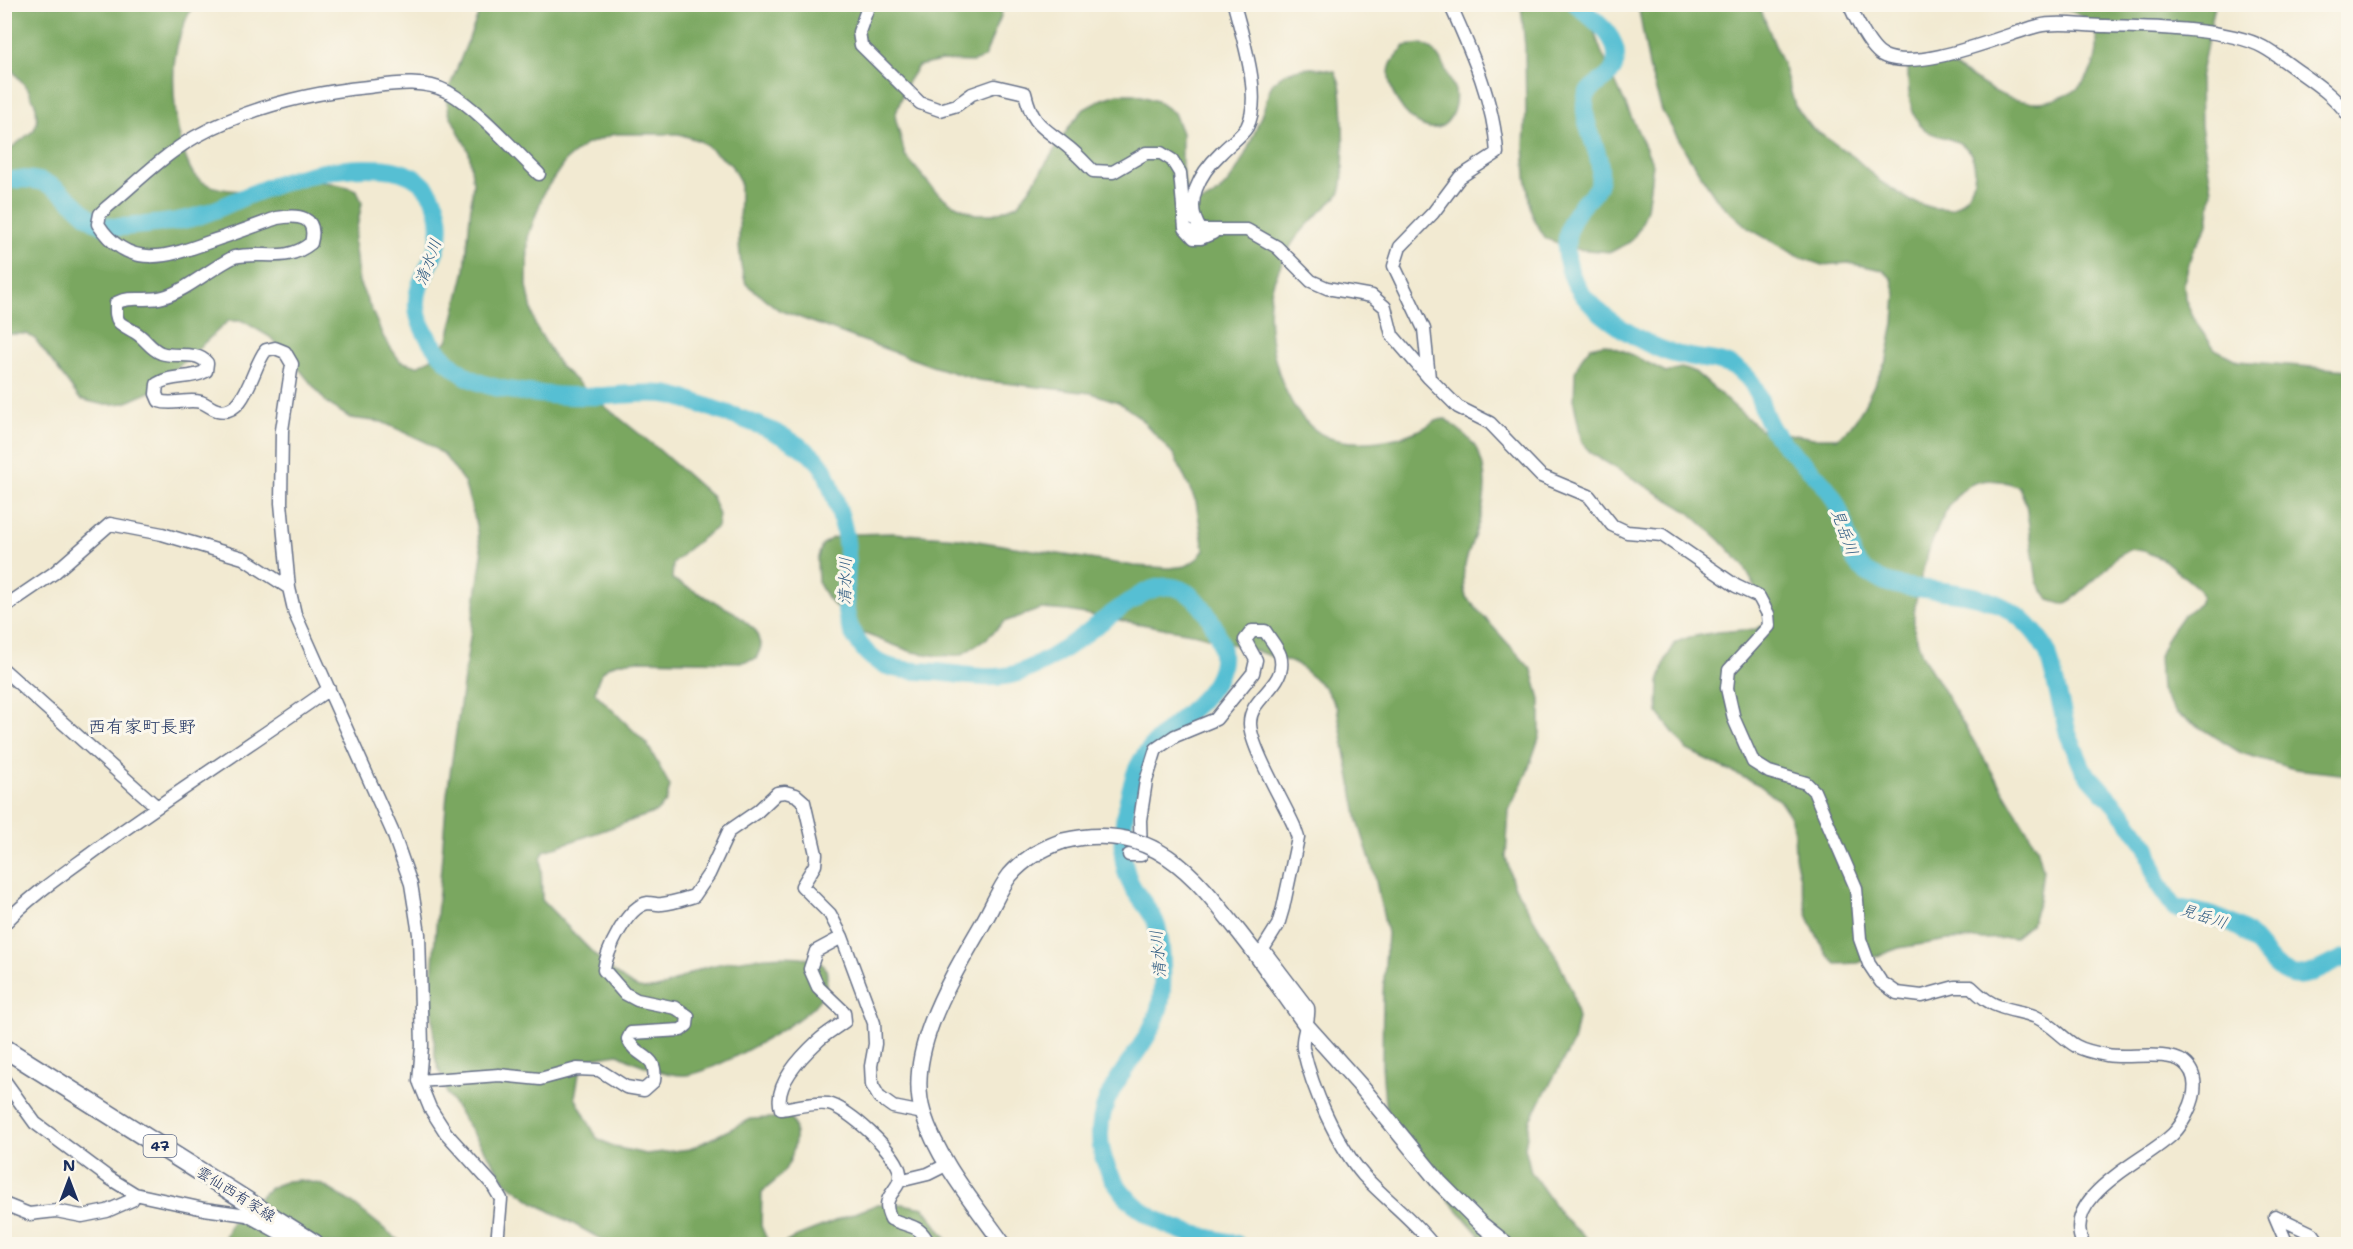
<svg xmlns="http://www.w3.org/2000/svg" width="2353" height="1249" font-family="'Shantell Sans','Klee One',sans-serif">
<rect width="100%" height="100%" fill="#fbf7ec"/>
<filter id="ink" filterUnits="userSpaceOnUse"><feTurbulence type="fractalNoise" baseFrequency=".0167" numOctaves="2"/><feDisplacementMap in="SourceGraphic" scale="12" xChannelSelector="R" yChannelSelector="G"/><feConvolveMatrix kernelMatrix="1 2 1 2 8 2 1 2 1" color-interpolation-filters="sRGB"/></filter>
<filter id="wash" filterUnits="userSpaceOnUse"><feTurbulence type="fractalNoise" baseFrequency=".008" numOctaves="4" result="noise"/><feDisplacementMap in="SourceGraphic" scale="24" xChannelSelector="R" yChannelSelector="G"/><feGaussianBlur stdDeviation="1.35" result="paint"/><feColorMatrix in="noise" values="0 0 0 0 0 0 0 0 0 0 0 0 0 0 0 0 0 1.4 0 .05"/><feComposite in="paint" operator="in"/></filter>
<g filter="url(#wash)">
<rect width="100%" height="100%" fill="#f2ead2"/>
<!-- forest -->
<path fill="#7aa760" stroke="#4a6b5f" stroke-width="1.5" d="M5 5H193C172 45 171 72 176 116 177 130 186 167 196 177 213 193 249 192 271 189 282 187 292 181 303 181 321 180 339 184 357 190L362 203 354 242 359 282 384 338 400 361 417 366 434 357 448 339 465 270 473 183 469 152 449 113 446 96 482 5H1003L1001 16 984 58 973 62 941 61 918 66 907 83 895 116 905 155 935 191 951 203 975 214H994L1017 205 1029 190 1071 124 1084 109 1103 99 1118 94H1135L1157 101 1174 113 1182 133V167L1188 204C1231 205 1251 142 1264 108 1267 101 1268 88 1274 82 1288 66 1315 66 1335 71 1336 75 1339 79 1340 84 1343 100 1346 178 1340 192 1338 197 1332 201 1328 205 1316 216 1296 235 1289 249 1281 264 1271 283 1270 300 1265 344 1286 430 1337 440 1362 445 1394 441 1417 431 1429 427 1433 419 1446 419 1456 428 1470 437 1476 448 1491 475 1485 507 1475 534 1467 557 1459 573 1466 597L1532 670 1540 699V735L1527 773 1509 810 1506 857 1513 884 1556 956 1572 991 1578 1018 1573 1043 1530 1120 1525 1147 1531 1172 1563 1217 1593 1244H1487L1418 1164 1385 1105 1382 1064 1383 995 1387 933 1374 872 1358 821 1337 708 1325 688 1297 664 1246 648 1197 634 1068 611 1041 609 1004 622 985 640 961 655 939 656 912 652 860 632 828 599 818 582 817 560 822 545 832 538 854 534 893 533 959 538 1134 566 1170 568 1186 566 1198 558 1204 550 1196 502 1174 455 1138 416 1118 402 1091 393 978 380 932 366 779 310 746 284 741 266 739 244 740 182 731 165 700 141 679 134H614L585 145 566 160 544 192 528 237 527 286 535 325 560 366 597 400 657 448 712 497 719 515 717 527 688 549 673 564 672 579 734 612 756 631 761 647 756 659 742 662 639 660C614 662 599 664 595 693L647 744 670 786 666 802 656 812 544 851 541 859 542 900C562 920 615 981 639 988 663 994 683 974 703 968 728 961 803 947 823 965 827 968 827 973 827 978 826 988 822 998 814 1006 794 1026 714 1072 687 1075 667 1077 635 1063 618 1054L591 1058 579 1074 575 1097 597 1138 614 1147 646 1154 690 1149 751 1119 790 1117C801 1132 793 1162 780 1176 775 1182 768 1187 762 1192L761 1226 769 1244H610L535 1203 506 1182 447 1094 435 1057 431 987 447 794 482 555 474 516 464 482 444 455 424 441 382 422 350 418 327 403 291 359 270 337 243 321H228L152 391 125 403 112 404H100L80 399 35 339 27 334H5V153L34 130 37 121 36 106 28 89 5 62Z
M1521 5H1585L1601 51 1653 164 1647 209 1640 228 1630 242 1611 252 1575 249 1546 239 1535 222 1530 208 1526 176 1524 145 1526 112 1525 47Z
M1638 5H1759L1784 68 1795 106 1812 128 1854 157 1881 182 1911 201 1933 208 1952 209C1956 205 1963 202 1966 197 1978 182 1979 155 1961 144 1948 136 1930 137 1920 125 1908 110 1908 86 1908 67L1928 58C1937 61 1949 64 1958 69 1987 85 2001 102 2037 102 2048 102 2069 96 2077 89 2095 74 2107 38 2086 20 2075 9 2053 8 2038 5H2215L2200 78 2201 126 2212 190 2208 225 2192 252 2184 282 2185 299 2198 326 2215 349 2238 361 2348 370V775L2295 769 2241 753 2176 713 2161 690 2159 656 2168 636 2182 616 2199 604 2202 596 2199 589 2164 560 2144 551 2130 549 2117 556 2101 574 2069 602 2062 604 2049 600 2037 582 2026 504 2019 487C2003 480 1986 477 1970 485 1939 499 1911 596 1914 628 1915 637 1920 646 1922 655L2037 847 2043 869 2039 901 2031 924 2014 938 1948 940 1899 948 1858 963 1836 964 1826 954 1808 917 1795 856 1794 829 1789 814 1781 802 1759 785 1687 750 1658 713 1659 682 1666 659 1676 642 1690 637 1717 632 1756 629 1766 624 1763 601 1743 565 1721 541 1689 512 1592 454 1582 443 1574 403 1575 372 1582 357 1590 347 1604 344 1624 351 1666 372 1681 368 1695 372 1760 429 1814 438H1837L1847 431 1860 413 1887 359 1894 323 1896 294 1892 279 1883 270 1848 263 1822 265 1799 257 1748 228 1718 201 1689 157 1662 111 1649 67Z
M1422 44C1437 49 1444 65 1449 78 1451 82 1454 87 1455 91 1458 108 1448 134 1426 127 1406 122 1382 85 1391 64 1394 58 1401 51 1405 46Z
M300 1180 321 1184 351 1202 403 1244H222L231 1223 270 1188 287 1181Z
M878 1204H902L924 1208 950 1244H783L797 1236Z"/>
<g fill="none" stroke-linecap="round" stroke-linejoin="round">
<!-- river -->
<path stroke="#56bfd3" stroke-width="18" d="M1576 4C1592 19 1616 33 1616 56 1616 65 1614 71 1607 77 1600 83 1589 87 1586 97 1579 126 1606 153 1599 182 1597 193 1585 200 1579 209 1561 233 1563 266 1580 291 1597 316 1645 346 1675 354 1700 361 1728 357 1747 377 1761 391 1761 413 1772 429 1788 453 1815 469 1831 494 1838 506 1844 521 1847 535 1850 543 1851 555 1856 562 1861 570 1871 575 1879 579 1894 587 1910 587 1926 589 1981 595 2020 601 2048 653L2068 734 2083 769 2124 815 2148 848 2158 884 2175 908C2198 911 2222 917 2241 929 2260 940 2269 969 2292 975 2308 979 2329 964 2344 958L2348 959
M4 181C39 175 55 184 79 208 84 212 91 220 98 223 112 230 130 226 145 225 165 223 185 221 204 214 219 209 234 201 249 195 285 180 325 168 365 168 377 168 389 168 401 172 430 181 443 208 439 238 435 263 415 281 417 306 418 332 442 359 463 374 492 395 568 397 604 396 624 395 645 392 664 394 680 396 696 403 711 408 748 421 789 433 818 461 827 471 829 481 833 493 840 513 846 531 847 552 848 592 835 619 867 653 885 672 910 670 935 672 964 674 989 682 1018 673 1055 661 1087 631 1119 609 1132 600 1146 589 1162 587 1187 583 1205 608 1215 628 1249 699 1154 718 1135 774 1125 805 1116 849 1129 880 1135 895 1149 907 1155 921 1163 939 1164 986 1160 1005 1153 1036 1128 1061 1113 1088 1081 1144 1112 1200 1167 1225 1189 1235 1214 1239 1237 1244"/>
</g>
</g>
<g filter="url(#ink)">
<g fill="none" stroke-linecap="round" stroke-linejoin="round">
<!-- minor casing -->
<g stroke="#667087" stroke-width="15">
<path id="minor" d="M869 4 859 32 861 45 920 103 940 110 957 105 972 94 995 86 1025 93C1033 127 1044 127 1068 147 1077 154 1085 163 1093 171L1113 172 1146 153H1161L1172 160 1180 173 1185 228 1194 238H1201L1213 233
M1234 4C1242 36 1263 97 1247 127 1241 137 1229 144 1221 153 1200 173 1182 203 1201 230H1247L1277 247 1311 281 1327 288 1372 296 1385 307 1392 335 1429 378 1458 407 1490 423 1541 476 1589 496 1612 525 1627 532 1662 535 1736 586 1759 597 1768 614 1769 626 1729 670 1727 688 1734 719 1753 762 1769 772 1806 783 1814 791 1856 888 1860 939 1869 964 1881 982 1897 993 1922 996 1955 987H1971C1979 995 1990 1004 2001 1007 2012 1011 2025 1012 2036 1017 2053 1025 2062 1038 2076 1046 2085 1051 2096 1053 2107 1055 2127 1059 2166 1050 2183 1062 2199 1074 2196 1095 2188 1111 2185 1118 2179 1128 2173 1134 2146 1161 2060 1195 2083 1244
M1849 4C1855 18 1871 51 1884 56 1921 72 2000 36 2038 26 2056 21 2087 26 2106 26 2147 27 2229 28 2263 47 2276 54 2288 64 2301 73 2318 85 2336 98 2348 115
M1429 378 1424 329 1394 266 1400 247 1433 213 1460 177 1497 153C1494 101 1471 51 1450 4
M4 607 54 573 110 524 162 534 243 558 289 588
M4 670 156 806
M1129 855H1141L1140 820 1146 781 1156 749 1175 736 1216 719 1253 673 1256 660 1245 640 1252 631H1265C1270 639 1277 647 1280 655 1289 686 1249 696 1250 724 1251 748 1283 801 1294 826L1298 838 1283 908 1278 925 1263 949 1308 1008C1310 1022 1301 1035 1303 1048 1312 1089 1337 1145 1364 1176 1386 1200 1412 1218 1432 1244
M4 924C32 894 68 871 100 847 175 793 253 743 329 689
M842 937 816 951 810 969 818 987 844 1012 845 1021C836 1028 826 1033 818 1041 802 1056 773 1085 781 1109 796 1107 814 1102 828 1104 847 1107 898 1154 900 1173 902 1192 878 1194 891 1219 910 1228 919 1223 929 1244
M4 1080 35 1123 109 1178 135 1194 204 1209 247 1215 283 1235H299
M419 1081 499 1075 540 1079 577 1069 599 1070 626 1087 644 1090 654 1081C658 1052 637 1060 628 1039L631 1033 681 1030 687 1025 688 1016 676 1008 637 1000 624 993 604 970C606 952 627 906 648 903 653 903 658 905 662 904 673 903 684 899 694 896L709 874 729 831 758 811 777 793 785 792 796 795 804 802 816 854 815 865 802 886 830 914 842 937 874 1023 875 1044 871 1066 872 1085 879 1097 893 1107 923 1113
M899 1181 928 1174 948 1164
M4 1204 29 1214 56 1211 82 1216 107 1211 132 1200 135 1194
M497 1244 501 1199 492 1184 446 1133 430 1108 419 1081 422 1046 419 934 411 884 393 833 295 614 289 588 281 503 282 430 292 364 285 352 275 348 266 350C252 366 246 418 217 410 212 409 207 404 201 402 187 398 173 406 159 401L156 394 157 384C172 374 190 380 206 371L207 363C196 350 175 358 161 353 151 349 147 341 139 335 133 330 124 327 119 322 115 316 116 310 116 303 131 295 146 302 163 297 186 291 211 268 234 257 263 250 285 264 311 243 318 216 298 214 277 218 255 226 234 234 212 241 168 257 128 271 98 224L100 214 106 208C135 184 162 156 195 137 249 107 307 93 368 87 393 84 424 79 448 92 477 108 514 150 539 174
M2293 1244 2286 1242 2275 1216 2313 1234 2320 1244"/>
</g>
<!-- tertiary casing -->
<g stroke="#667087" stroke-width="18">
<path id="tertiary" d="M1253 950 1306 1025 1359 1084 1439 1182 1481 1224 1506 1244
M1003 1244C974 1203 938 1161 923 1113 904 1052 954 974 983 923 992 908 999 889 1010 875 1024 859 1043 848 1063 841"/>
</g>
<!-- primary casing -->
<g stroke="#667087" stroke-width="21">
<path id="primary" d="M4 1048 315 1244"/>
</g>
<!-- minor -->
<use href="#minor" stroke="#fff" stroke-width="12"/>
<!-- tertiary -->
<use href="#tertiary" stroke="#fff" stroke-width="15"/>
<!-- primary -->
<use href="#primary" stroke="#fff" stroke-width="18"/>
<!-- tertiary-bridge casing -->
<g stroke="#667087" stroke-width="18" stroke-linecap="butt">
<path id="tertiary-bridge" d="M1063 841C1160 818 1201 884 1253 950"/>
</g>
<!-- tertiary-bridge -->
<use href="#tertiary-bridge" stroke="#fff" stroke-width="15"/>
</g>
</g>
<g text-anchor="middle" dominant-baseline="central" stroke-width="6" stroke-linejoin="round" paint-order="stroke">
<!-- shield labels -->
<rect fill="#fbf7ec" stroke="#5e6b89" stroke-width="1.5" x="143.5" y="1135" width="33" height="22" rx="4.5"/>
<g font-size="14" font-weight="bold" fill="#1b2f5e">
<text x="160" y="1146">47</text>
</g>
<!-- street labels -->
<g font-size="15" fill="#1b2f5e" stroke="#fbf7ec">
<text transform="translate(236 1194) rotate(32)">雲仙西有家線</text>
</g>
<!-- water labels -->
<g font-size="16" font-style="italic" fill="#2d5a81" stroke="#fbf7ec">
<text transform="translate(428 262) rotate(-70)">清水川</text>
<text transform="translate(1845 532) rotate(70)">見岳川</text>
<text transform="translate(845 581) rotate(-89)">清水川</text>
<text transform="translate(2204 916) rotate(18)">見岳川</text>
<text transform="translate(1158 954) rotate(-95)">清水川</text>
</g>
<!-- quarter labels -->
<g font-size="18" fill="#1b2f5e" stroke="#fbf7ec">
<text x="142" y="727">西有家町長野</text>
</g>
</g>
<!-- margin -->
<rect width="2353" height="1249" fill="none" stroke="#fbf7ec" stroke-width="24"/>
<!-- north arrow -->
<g transform="translate(69 1180)" stroke="#fbf7ec" stroke-width="4.5" paint-order="stroke">
<path d="M0-4.5L10 22L0 15L-10 22Z" fill="#1b2f5e"/>
<text y="-9" font-size="16" font-weight="bold" text-anchor="middle" fill="#1b2f5e">N</text>
</g>
</svg>
